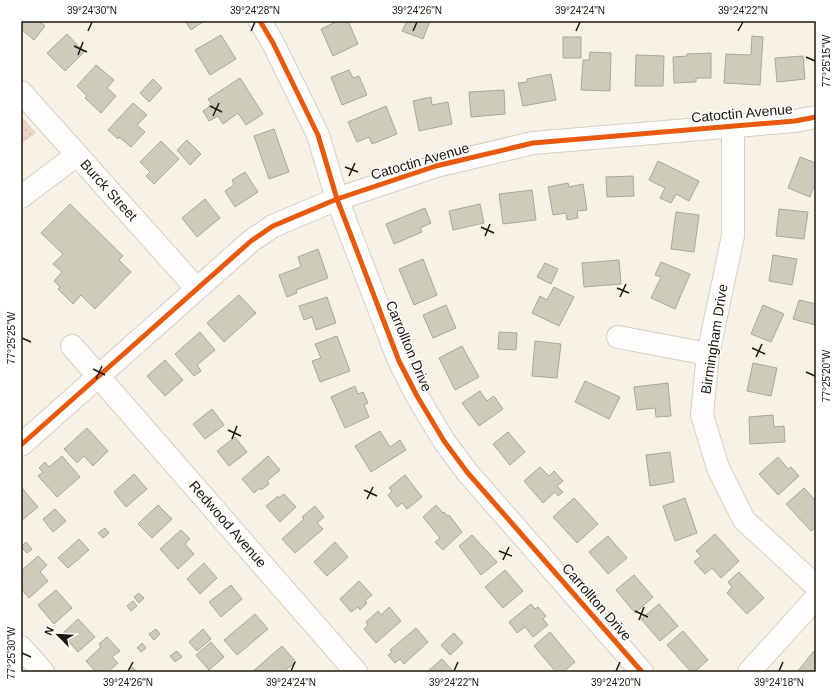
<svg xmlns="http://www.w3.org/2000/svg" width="837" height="693" font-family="Helvetica,sans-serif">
<defs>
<pattern id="park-dots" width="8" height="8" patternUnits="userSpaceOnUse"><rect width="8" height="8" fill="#edd6c8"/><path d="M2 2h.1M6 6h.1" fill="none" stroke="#cbb7aa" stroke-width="1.8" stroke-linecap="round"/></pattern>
</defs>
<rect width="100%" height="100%" fill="#f7f1e6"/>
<!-- park -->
<path fill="url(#park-dots)" d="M21 116 36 133 21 144Z"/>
<!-- building -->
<path fill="#cecbbb" stroke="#a8a69b" d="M21 21H39L45 26 34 40 21 29Z
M185 21H204L191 30Z
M338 21H348L358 44 333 56 321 29Z
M407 21H430L423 39 402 31Z
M67 34 84 52 65 71 47 53Z
M221 35 236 59 210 75 195 50Z
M752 36 763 37 760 85 724 83 726 54 751 55Z
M563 37H581V58H563Z
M590 52 611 53 610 91 581 90 583 60H589Z
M711 53V78H696V82L674 83 673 57 687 56V54Z
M636 55 664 56 663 86H635Z
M803 56 805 79 777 82 775 58Z
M96 65 114 80 107 88 116 96 101 113 85 98 87 96 77 86Z
M349 70 353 78 359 76 367 95 342 105 331 77Z
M551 74 556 100 523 106 518 83 527 82V79Z
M240 78 263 114 246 125 238 113 223 124 218 116 209 121 203 111 212 105 208 99Z
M153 79 162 88 149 102 140 93Z
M504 90 505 114 471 117 469 92Z
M431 97 432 105 448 102 452 124 419 131 413 101Z
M133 103 147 115 137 125 145 132 131 147 119 137 118 139 108 130Z
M386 106 397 134 372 144 369 137 357 142 348 122Z
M274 129 289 172 269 179 254 136Z
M187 140 201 154 190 165 177 150Z
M161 141 179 159 154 184 146 176 150 172 140 162Z
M800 157 816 163V189L813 188 810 197 788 188Z
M658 161 699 181 689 201 676 194 671 203 660 198 665 188 649 180Z
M245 172 258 192 235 207 225 191 234 185 232 180Z
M633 176 634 196 607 197 606 177Z
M568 183 569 187 583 184 587 210 577 211 578 218 567 220 566 213 553 215 548 187Z
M532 190 536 220 503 224 499 194Z
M205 199 220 218 197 237 182 218Z
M70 204 123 256 119 260 131 272 95 309 81 295 73 304 58 289 60 287 54 281 62 272 53 264 63 254 41 233Z
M480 204 484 223 453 230 449 211Z
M425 208 431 223 420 228 422 232 394 244 386 224Z
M779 209 808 212 804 239 776 236Z
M676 212 699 215 694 252 671 249Z
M318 249 328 278 296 290 297 293 287 297 279 275 301 267 298 257Z
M773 255 797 259 792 285 769 281Z
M423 259 437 295 414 305 399 269Z
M619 260 621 284 584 287 582 263Z
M661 262 690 274 675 309 651 298 661 277 655 275Z
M545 263 558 269 551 284 537 277Z
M554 287 574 297 559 326 532 313 540 296 547 300Z
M239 295 256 313 224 342 207 323Z
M327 297 336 323 316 330 312 317 304 320 299 306Z
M799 300 816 304 815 325 793 319Z
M446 305 456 328 433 338 423 315Z
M763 305 784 314 771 342 751 334Z
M200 332 215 350 197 365 201 371 194 376 175 354Z
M499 332 517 333 516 350 498 349Z
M337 336 350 371 320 382 312 361 321 358 315 344Z
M535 341 561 344 557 378 532 376Z
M462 346 479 377 455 390 439 358Z
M165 360 183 380 165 396 147 376Z
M753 363 777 368 771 396 747 391Z
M585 381 620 397 609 419 575 402Z
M668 383 671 416 656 417 655 408 637 410 634 387Z
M355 386 358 394 363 392 368 403 364 405 369 417 345 428 331 397Z
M480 391 487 401 494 396 503 409 479 426 462 403Z
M212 409 224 425 205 439 193 424Z
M773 415 774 427 784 426 785 442 750 444 749 417Z
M87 428 108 451 93 466 84 456 77 463 64 449Z
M380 431 390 447 400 440 406 450 371 472 355 446Z
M508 432 525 452 510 465 493 444Z
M235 437 247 452 229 466 217 451Z
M670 452 674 482 650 486 646 455Z
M62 456 80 477 57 497 38 476 43 472 39 468 45 462 49 467Z
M268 456 280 470 267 481 269 484 261 490 260 488 254 493 242 479Z
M778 457 788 469 791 467 799 476 778 495 759 474Z
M540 467 549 476 554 471 563 481 557 486 563 492 558 496 555 492 543 503 524 481Z
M134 474 147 489 126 507 114 492Z
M405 475 422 497 407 509 402 503 397 507 388 495 392 491 389 488Z
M21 487 38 507 21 521Z
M804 488 816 501V527L811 531 786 504Z
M284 494 296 507 280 522 266 506 278 496 279 498Z
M574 498 598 524 577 543 553 517Z
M685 498 697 533 675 541 663 506Z
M158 505 172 519 152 538 138 524Z
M436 505 443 513 444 512 448 516 449 515 462 532 443 550 435 542 440 538 423 517Z
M315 506 324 517 317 523 323 529 295 553 282 539 304 519 302 517Z
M55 509 66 521 53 532 43 519Z
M105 528 109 533 103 538 98 533Z
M181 530 190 539 185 544 194 554 178 569 160 549Z
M715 534 739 561 721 578 712 568 705 574 694 562 701 556 696 551Z
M472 535 497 562 481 575 459 546Z
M608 536 627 558 608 574 589 552Z
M79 539 89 550 68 568 58 558Z
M26 542 32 549 27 553 21 547Z
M335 542 348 557 327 576 314 562Z
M38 556 47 565 40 572 48 581 29 598 21 589V571Z
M204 563 217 578 200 594 187 579Z
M505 570 523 591 503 608 485 587Z
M739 572 764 598 747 614 727 593 732 587 728 582Z
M634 575 653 597 635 613 616 590Z
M359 581 372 595 365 601 367 603 360 610 358 607 351 612 340 599Z
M231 585 242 599 221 617 209 602Z
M56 590 72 608 54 624 38 605Z
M139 593 144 598 139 603 134 597Z
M133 601 137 606 131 611 127 606Z
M531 604 535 609 538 607 546 616 543 619 548 625 533 637 525 627 517 633 509 622Z
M659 604 678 626 660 641 641 619Z
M389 607 401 621 376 643 364 629 368 625 366 622 378 611 381 615Z
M255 614 268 629 237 655 224 640Z
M78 619 95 637 78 652 62 634Z
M416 628 428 642 404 664 400 659 395 663 388 655 392 652 390 650Z
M156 629 160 634 154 640 149 634Z
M203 629 211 639 197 651 189 642Z
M683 631 708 660 694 672H691L667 645Z
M550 632 575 662 563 672H556L534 646Z
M454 633 463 643 450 655 441 645Z
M107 637 120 651 112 657 118 663 108 672H96L86 661 101 647 99 644Z
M211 642 224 657 209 670 196 655Z
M142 643 146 648 141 652 137 648Z
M282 646 296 662 283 672H252Z
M177 651 182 657 175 662 170 656Z
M814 651 816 653V672H797Z
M442 659 454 672H427Z
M132 667 137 672H127Z"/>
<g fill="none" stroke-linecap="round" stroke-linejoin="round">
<!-- minor casing -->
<g stroke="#d4cfc4" stroke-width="24">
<path id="minor" d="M260 21 273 43 318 135 337 199 399 361 417 396 444 441 467 472 642 672
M21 92 196 288
M733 125V236L708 354 702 415 718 468 744 520 816 586
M21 197 77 155
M618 337 708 354
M72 346 356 672
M21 445 251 241 273 226 337 199 436 166 533 143 795 121 816 117
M21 647 43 672
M749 672 816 598"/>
</g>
<!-- minor -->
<use href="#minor" stroke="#fefdfb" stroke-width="22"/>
<!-- cycleway casing -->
<g stroke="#fff" stroke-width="8">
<path id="cycleway" d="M260 21 273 43 318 135 337 199 399 361 417 396 444 441 467 472 642 672
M21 445 251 241 273 226 337 199 436 166 533 143 795 121 816 117"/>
</g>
<!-- cycleway -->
<use href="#cycleway" stroke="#e8590c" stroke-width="5"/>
</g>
<!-- ticks -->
<path fill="none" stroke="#1c170b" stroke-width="1.5" d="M88 31 92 22M251 31 255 22M413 31 417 22M576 31 580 22M738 31 743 22M74 46 87 52M78 55 83 42M806 57 815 61M210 106 222 112M213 116 219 103M345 167 358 172M349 176 355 163M481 227 494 233M485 236 490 224M617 288 629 293M620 297 626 284M22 338 31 342M752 348 765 354M756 357 762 344M93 369 105 375M806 372 815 376M96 379 102 366M228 430 241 436M232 439 237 426M364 490 377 496M367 499 373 487M499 551 512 556M503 560 509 547M635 611 648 617M639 620 644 607M22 653 31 657M128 671 133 662M291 671 295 662M454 671 458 662M616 671 620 662M779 671 783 662"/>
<g text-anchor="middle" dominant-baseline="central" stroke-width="3" stroke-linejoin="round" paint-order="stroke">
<!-- street labels -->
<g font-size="14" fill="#1c170b" stroke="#fff">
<text transform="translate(742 113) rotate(-5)">Catoctin Avenue</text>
<text transform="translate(420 161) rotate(-16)">Catoctin Avenue</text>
<text transform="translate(109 190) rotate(48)">Burck Street</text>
<text transform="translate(714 339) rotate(-81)">Birmingham Drive</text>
<text transform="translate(409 346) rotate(67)">Carrollton Drive</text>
<text transform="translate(228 524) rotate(49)">Redwood Avenue</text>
<text transform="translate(597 602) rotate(49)">Carrollton Drive</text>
</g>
</g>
<!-- border -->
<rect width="837" height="693" fill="none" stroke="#ffffff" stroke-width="44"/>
<!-- north arrow -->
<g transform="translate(58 635) rotate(294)" stroke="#ffffff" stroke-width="3" paint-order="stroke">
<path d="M0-3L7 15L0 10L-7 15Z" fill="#1c170b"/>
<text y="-6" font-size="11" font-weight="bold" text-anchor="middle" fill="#1c170b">N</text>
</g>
<rect x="22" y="22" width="793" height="649" fill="none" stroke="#1c170b" stroke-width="1.5"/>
<g font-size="10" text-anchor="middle" fill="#1c170b">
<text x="92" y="14">39°24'30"N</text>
<text x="255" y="14">39°24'28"N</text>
<text x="417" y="14">39°24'26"N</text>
<text x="580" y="14">39°24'24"N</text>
<text x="743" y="14">39°24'22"N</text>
<text transform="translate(826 61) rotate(-90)" y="4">77°25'15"W</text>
<text transform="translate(11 338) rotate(-90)" y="4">77°25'25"W</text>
<text transform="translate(826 376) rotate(-90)" y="4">77°25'20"W</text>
<text transform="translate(11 653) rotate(-90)" y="4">77°25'30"W</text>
<text x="128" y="686">39°24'26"N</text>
<text x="291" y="686">39°24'24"N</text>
<text x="454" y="686">39°24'22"N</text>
<text x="616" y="686">39°24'20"N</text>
<text x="779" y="686">39°24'18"N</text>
</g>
</svg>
